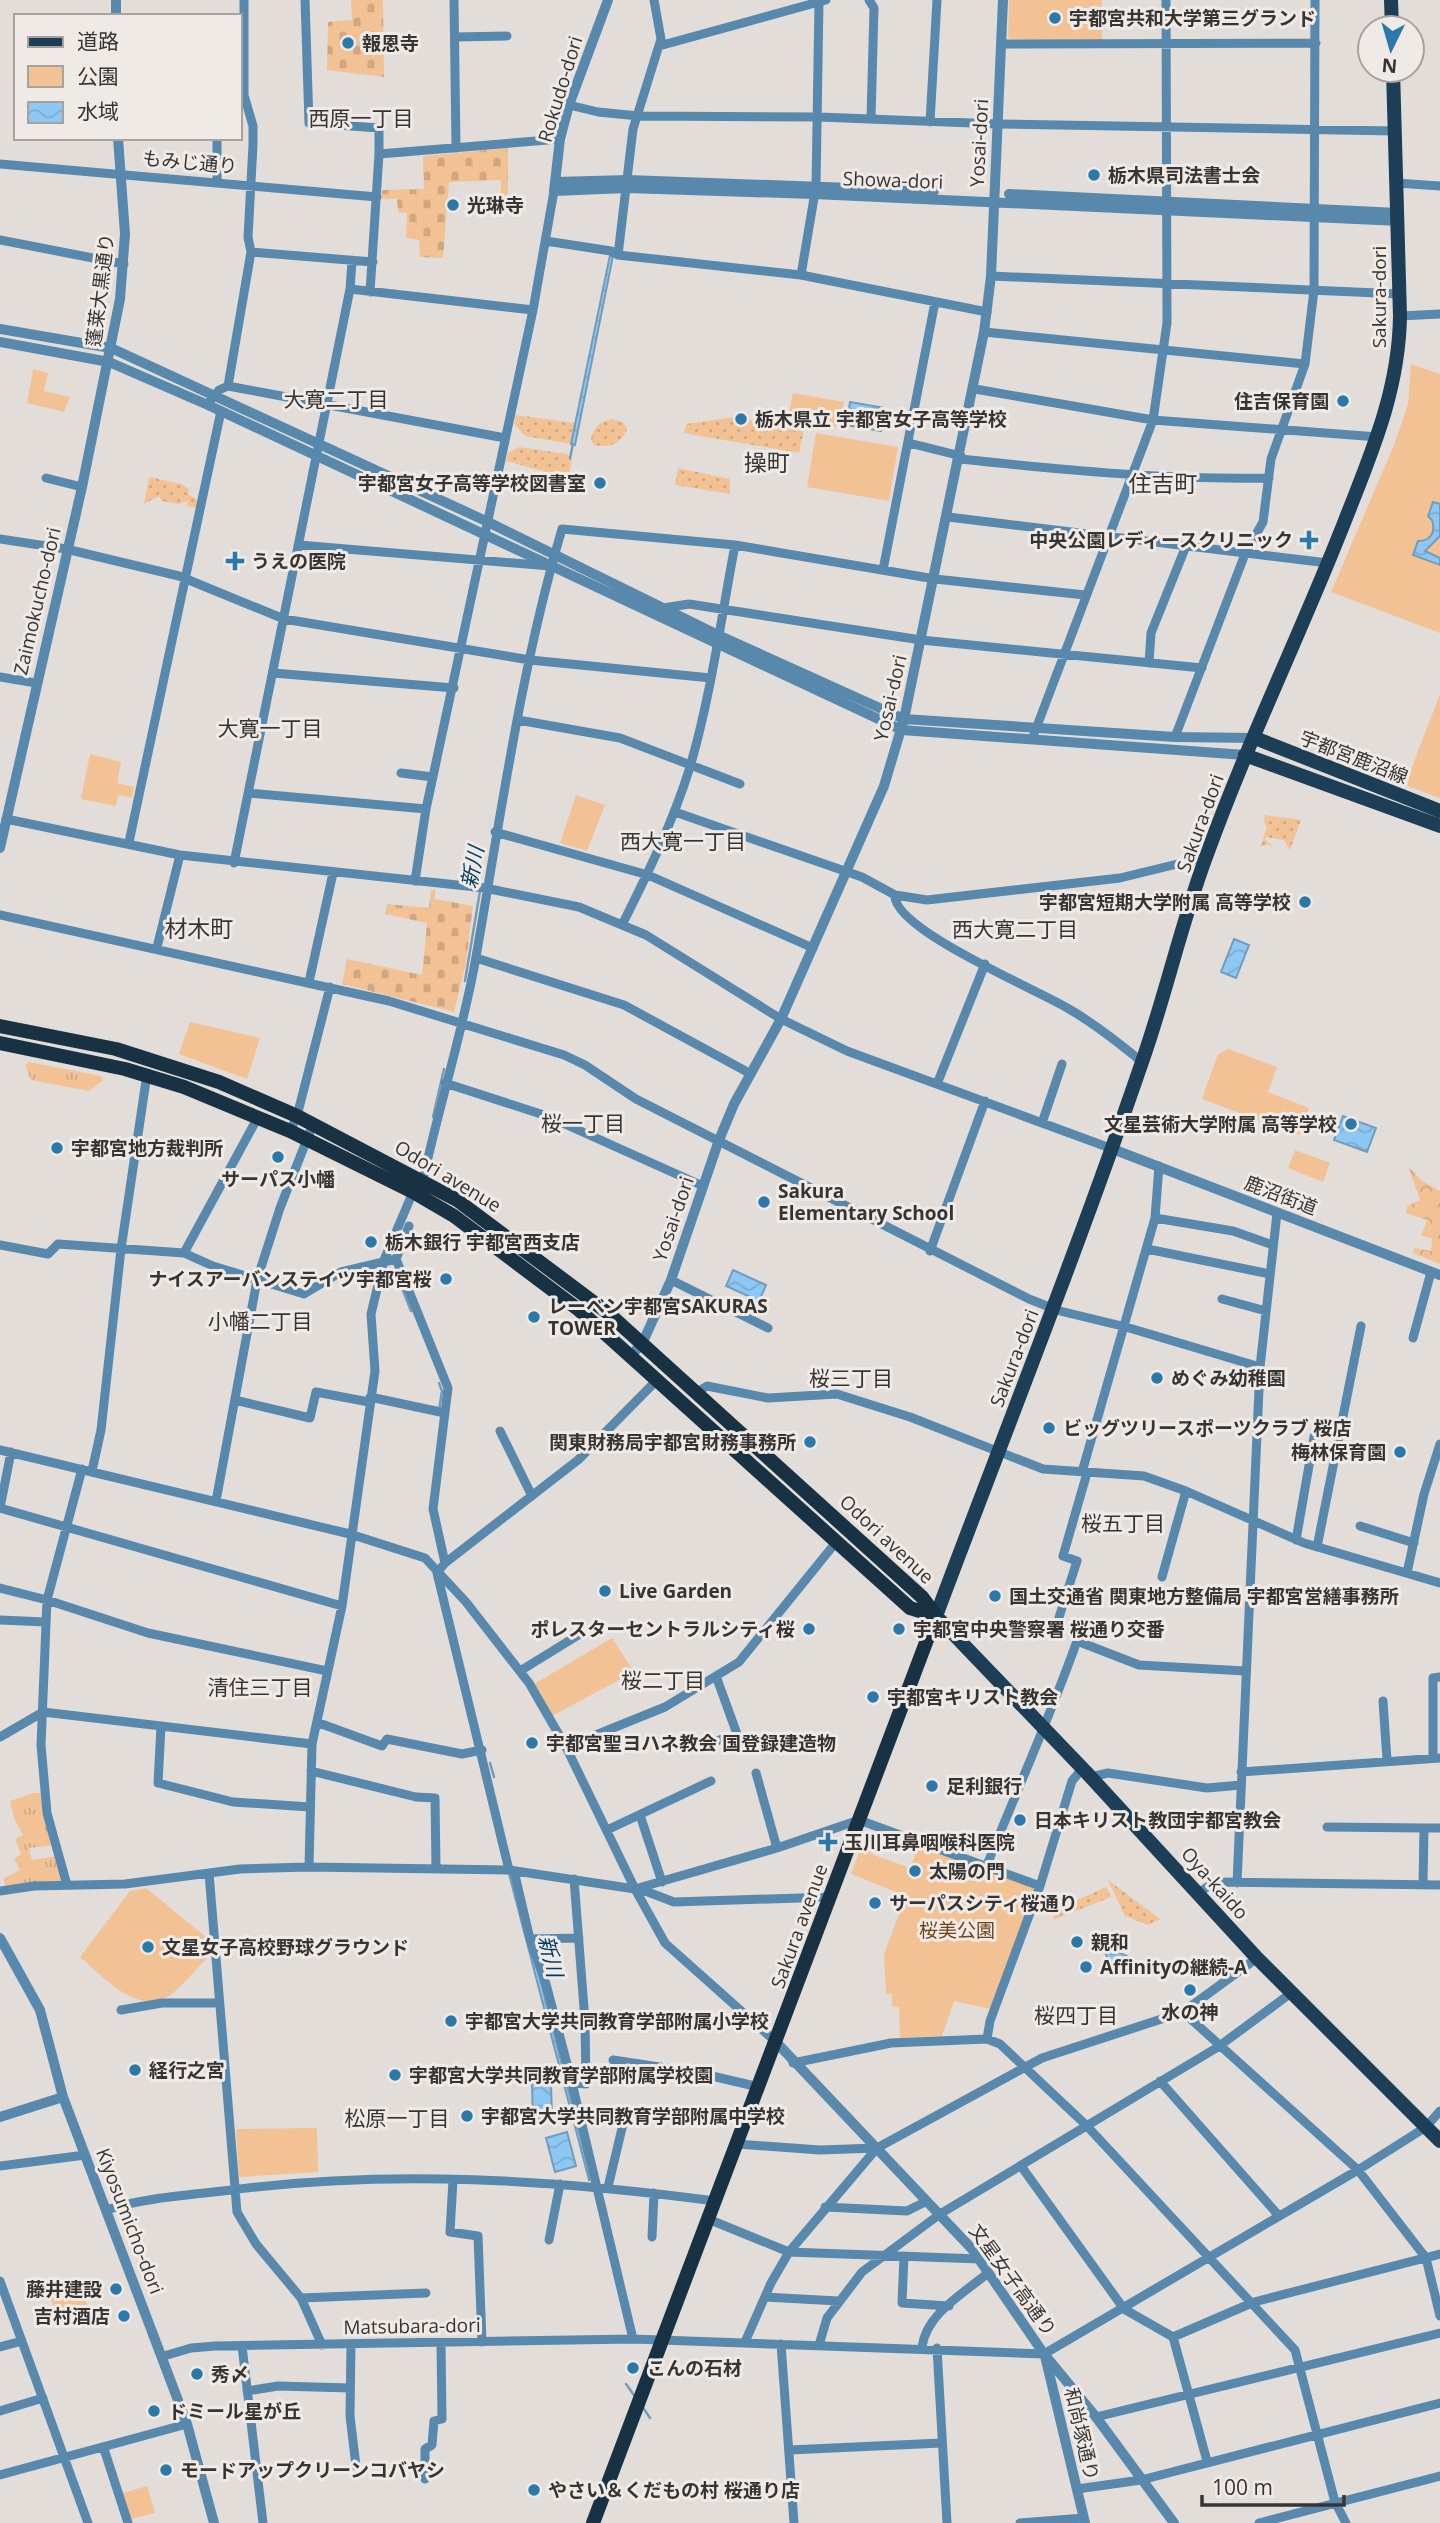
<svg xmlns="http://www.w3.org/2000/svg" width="1440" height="2523" font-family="'Open Sans','Noto Sans JP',sans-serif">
<defs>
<pattern id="grass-tufts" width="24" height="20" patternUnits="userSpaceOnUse" patternTransform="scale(1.75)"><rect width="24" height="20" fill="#f2c295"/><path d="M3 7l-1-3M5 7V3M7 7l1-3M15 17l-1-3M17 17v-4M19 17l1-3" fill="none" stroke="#d0a781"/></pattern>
<pattern id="forest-crowns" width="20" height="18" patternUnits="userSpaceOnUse" patternTransform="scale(1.75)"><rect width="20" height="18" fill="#f2c295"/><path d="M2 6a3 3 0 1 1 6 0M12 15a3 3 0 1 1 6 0" fill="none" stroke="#d0a781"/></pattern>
<pattern id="cemetery-stones" width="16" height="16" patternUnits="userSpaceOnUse" patternTransform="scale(1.75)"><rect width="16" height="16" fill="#f2c295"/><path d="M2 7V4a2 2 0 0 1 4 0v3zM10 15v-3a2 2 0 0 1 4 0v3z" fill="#d0a781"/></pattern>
<pattern id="garden-dots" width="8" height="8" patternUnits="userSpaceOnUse" patternTransform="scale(1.75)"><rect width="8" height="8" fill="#f2c295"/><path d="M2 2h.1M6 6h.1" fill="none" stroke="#d0a781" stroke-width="1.8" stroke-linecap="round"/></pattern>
<pattern id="water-waves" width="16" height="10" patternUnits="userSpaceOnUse" patternTransform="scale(1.75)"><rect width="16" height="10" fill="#8dc8f4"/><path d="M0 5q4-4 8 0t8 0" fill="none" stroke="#7aacd2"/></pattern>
</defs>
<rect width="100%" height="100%" fill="#e3ddd9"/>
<!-- grass -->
<path fill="url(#grass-tufts)" d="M29 1062 101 1076 103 1080 89 1091 31 1080 25 1065Z
M34 1793H41L43 1816 54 1845 29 1848 32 1860 57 1856 62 1881 5 1887 4 1878 20 1870 14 1859 21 1854 15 1839 23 1835 14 1818 10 1801Z"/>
<!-- forest -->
<path fill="url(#forest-crowns)" d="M1408 1166 1421 1180 1440 1191V1264L1413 1253 1414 1248 1431 1251 1432 1238 1421 1236 1427 1220 1406 1213 1407 1206 1420 1200Z"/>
<!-- cemetery -->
<path fill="url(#cemetery-stones)" d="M351 0H383L384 77 327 70 328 22 352 20Z
M508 148V213L501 210V180L449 182 443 258 420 257 419 240 406 238 407 213 398 212 397 199H382V190L424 189 423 156Z
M431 890H435V899L473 906 466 963 454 1012 342 984 347 959 422 975 427 923 385 914 387 904 429 908Z"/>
<!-- park -->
<path fill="#f2c295" d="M1009 0H1102V41L1010 39 1008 36Z
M1411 364 1440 374V633L1331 592 1394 445 1408 404Z
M33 369 48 373 44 391 70 397 64 412 27 403Z
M793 393 844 402 839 427 788 418Z
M816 433 898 447 889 501 807 487Z
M1440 694V798L1405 785Z
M90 754 121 762 117 783 134 787 132 798 118 795 116 806 81 799Z
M576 795 605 805 587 851 560 843Z
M190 1022 260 1038 247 1079 179 1054Z
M1229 1049 1277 1067 1268 1092 1309 1108 1299 1135 1202 1099 1218 1054Z
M1295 1150 1330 1163 1323 1182 1288 1168Z
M612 1638 634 1672 552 1716 534 1684Z
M920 1844 1032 1885 1035 1891 990 2009 954 2001 942 2036 900 2038 899 2007 892 2006V1994H886L884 1954 906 1896 851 1874 861 1847 872 1850 871 1854 910 1868Z
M146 1888 206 1937 209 1956C196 1968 181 1990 165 1998 134 2013 101 1975 80 1957L130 1891Z
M317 2128 318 2172 239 2177 236 2129Z
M79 2280 90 2313 59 2323 48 2290Z
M147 2486 155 2513 127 2520 119 2494Z"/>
<!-- garden -->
<path fill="url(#garden-dots)" d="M516 415 575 423 571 444 525 436 514 424Z
M735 417 804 430 799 453 684 433 686 424Z
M612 419 623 422 627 429C621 444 610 448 594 445L591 439C594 426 599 422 612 419Z
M519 447 567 454 572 460 568 478 506 461 508 453Z
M678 468 730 479V494L675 485Z
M149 477 181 484 189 489 188 494 198 500 196 508 187 506 188 501 178 504 162 501 159 496 144 504Z
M1265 815 1301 820 1290 850 1284 840 1266 837 1265 840 1274 846 1267 844 1260 847 1267 828 1264 822Z
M1108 1880 1160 1919 1148 1925 1125 1916Z
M1106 1887 1111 1897 1053 1920 1057 1909Z"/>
<!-- water -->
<path fill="url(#water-waves)" stroke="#739cba" stroke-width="2" d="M610 255 613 256 575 445 571 444Z
M850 402 885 408 881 431 846 425Z
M1433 502 1440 504V536L1425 551 1440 558V565L1413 555 1418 541C1431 541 1436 532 1432 520L1428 516Z
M1234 939 1249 945 1236 978 1221 972Z
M1343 1116 1376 1128 1367 1152 1334 1140Z
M733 1270 766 1285 759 1301 726 1286Z
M513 1873 591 2179 589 2180 509 1874Z
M1120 1933 1113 1950 1127 1956 1133 1968 1130 1976 1126 1975 1127 1970 1110 1964 1102 1945 1104 1940Z
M551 2083 552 2119H533L532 2084Z
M567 2132 576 2166 555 2172 546 2138Z"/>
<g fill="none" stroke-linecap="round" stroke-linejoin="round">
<!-- stream -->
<path stroke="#739cba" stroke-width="2.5" d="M570 458 573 444
M465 981 480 891
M433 1117 444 1069
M402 1288 411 1311
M439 1383 442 1391 439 1410
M490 1763 494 1777
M626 2384 636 2398
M642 2406 650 2418"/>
<!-- minor -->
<path stroke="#5889ad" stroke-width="9" d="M305 0 309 123 379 128V154
M454 0 456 148
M654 0 661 39 633 129 618 255 801 275 987 312
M869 0 874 8 871 119
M455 37 507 36
M1001 44 1316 43
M659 46 826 0
M569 105 598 112 639 116 819 117 997 124 1394 131
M930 122 937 0
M217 138V181
M0 164 377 197
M1396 183 1440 186
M0 240 124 264
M546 241 611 251 618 255
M251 252 373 262
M801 275 816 186 819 1
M991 276 1400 294
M350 289 352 261
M370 292 379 154 560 139
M1400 316 1440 314
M984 332 1305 364
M228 386 251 252 248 237 253 145V126L244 95V0
M975 389 1153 420 1378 437
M210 401 219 390 228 386 505 438
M909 443 961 456
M960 459C1064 470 1165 480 1269 478
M46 478 82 487
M948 517 1328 563
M0 539 66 549 179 576 284 619 530 660 711 678
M299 545 550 566
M883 570 935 302
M663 608 689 604 921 640 1202 668
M1149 663 1151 633 1186 546
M273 673 454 688
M0 677 36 683
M518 720 620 738 740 784
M1034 734 1153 420 1167 323 1166 0
M1175 737 1245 554 1263 522 1271 459 1305 364 1314 290 1315 0
M401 773 433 777
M248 793 426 809
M675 812 862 877 895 895 927 900 1120 878 1206 857
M6 819 180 855 485 888 579 907 646 935 781 1019 847 1051 1110 1148
M495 832 648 875 813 948
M129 842 221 411
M234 863 350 289 533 310
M415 881 426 809 533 310 554 191
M895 895C892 929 1038 990 1069 1009 1095 1024 1119 1043 1142 1062
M0 915 389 1001 564 1055 585 1065 636 1099 1029 1299 1060 1311 1126 1327 1260 1367
M622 925C648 873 673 822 690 767 711 695 721 619 735 545
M157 947 180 855
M476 958 624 1005 751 1074
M309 982 333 873
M445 1083 547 1116 703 1186
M937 1084 985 964
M1042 1123 1062 1064
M290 1131 297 1116 330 987
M423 1180C439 1105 463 1032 476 957 501 814 521 668 562 529L735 545 935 579 1085 595
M1155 1218 1233 1231 1273 1245
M409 1226 396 1259 448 1388 433 1509 445 1563
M0 1245 48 1254 58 1244 184 1253 213 1266 304 1294 341 1272 396 1259
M1147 1249 1270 1274
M930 1251 985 1101
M184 1253 258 1117
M671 1280 768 1328
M1222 1299 1266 1311
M1413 1338 1431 1272
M697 1392 707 1386 768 1398 837 1394 910 1417 1043 1469 1144 1476 1186 1491 1304 1543 1440 1583
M370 1397 445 1413
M235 1400 310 1418 316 1392 369 1402
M500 1431 532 1496
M0 1450 350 1534 425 1558 466 1602 529 1683 566 1747 635 1889 665 1943 776 2042
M11 1452 0 1508 342 1606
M92 1471 101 1430 121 1249 147 1074
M1082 1472 1155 1218 1159 1166
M216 1501 257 1280 280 1208 313 1124
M1360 1526 1414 1543
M1296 1540 1314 1437
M1317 1547 1361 1326
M1407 1573 1424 1494 1440 1444
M1162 1577 1186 1491
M0 1588 47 1600 148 1633 327 1671
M0 1620 46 1622
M1055 1630 1077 1561 1063 1556 1087 1473
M520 1671 580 1634
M1383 1701 1387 1760
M319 1723 382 1746 387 1739 462 1754 482 1750
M161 1726 158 1783 233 1802 310 1807
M0 1737 43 1712 312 1744
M702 1746 737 1734 716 1676
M566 1747 665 1707 739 1662 837 1541
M1433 1758V1678L1440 1677
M311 1771 416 1797 435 1798 436 1868
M1241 1772 1440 1758
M756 1773 777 1848
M1091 1777 1108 1773 1207 1788 1241 1785
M640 1815 662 1882
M1327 1827 1424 1828
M607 1830 711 1781
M987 1865C1017 1790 1050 1717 1077 1641L1139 1665 1245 1671
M309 1867 312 1744 342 1606 375 1371 371 1314 384 1260 413 1192
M509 1870 437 1573 445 1563 578 1460 658 1379
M514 1871 530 1939 546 1984 572 2083 633 2339
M209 1873 237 2212 256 2244 301 2298 322 2345
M1237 1883 1260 1367 1277 1213
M1423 1884 1424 1828H1440
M67 1885 47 1813 41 1745 47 1600 82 1469
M640 1889 674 1902 830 1897
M0 1891 34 1886 125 1884 240 1869 309 1867 509 1870 635 1889 777 1848 859 1820 1040 1886
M1198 1893 1215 1882 1440 1885
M530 1939 579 1938
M121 2010 162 2003H219
M1183 2012 1358 2170 1426 2258 1440 2316
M987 2039 990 2021 1040 1886 1072 1781 1083 1768
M613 2060 699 2073 759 2087
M793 2063 891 2043 987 2039 1000 2044 1086 2125 1295 2350 1335 2502 1346 2523
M1160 2081 1279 2216
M572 2083 586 2084 585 2021 574 1879
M737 2144 820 2150 877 2148
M0 2166 85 2155
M1021 2166 1124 2309 1173 2337 1207 2461
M453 2180 450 2232 478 2236 482 2342
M608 2187 623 2124
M825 2207 907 2211 927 2201
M106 2210C147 2197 190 2195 232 2190 392 2169 555 2180 715 2201
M708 2219 789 2252 980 2259
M652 2237 654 2193
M549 2240 560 2184
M904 2256 902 2303 949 2306
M0 2281 88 2523
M765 2297 838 2301
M301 2298 426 2293
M1173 2337 1254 2302 1440 2254
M745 2342 771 2283 789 2252 877 2148 1042 2058 1183 2012 1257 1958
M351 2344 350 2416 356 2466
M781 2344 794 2523
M819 2345 827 2318 862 2272 940 2214 1218 2047 1291 1993
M242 2346 263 2523
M0 2347 22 2341
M922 2347C926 2314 964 2293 988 2273
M937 2348 947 2523
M164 2356 191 2348 215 2346 633 2339 1044 2354 1358 2170 1426 2127 1440 2111
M247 2391 278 2386 350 2388
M0 2411 43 2398
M1096 2417 1440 2333
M104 2449 128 2523
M790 2450 941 2443
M0 2475 187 2424
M425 2479V2449L432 2445 434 2421 442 2419 441 2343
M1077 2489 1141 2480 1440 2403
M1020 2523 1084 2518
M1259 2523 1440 2476"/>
<!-- tertiary -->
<path stroke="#5889ad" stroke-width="10" d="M116 0V16
M608 0 569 105 560 139 554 191 627 188 814 194 1399 221
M555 182 628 180 934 191
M1009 194 1398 213
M0 329 111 348 488 522 718 635 904 719 1175 737 1255 738
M0 342 109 362 208 405 902 730 1245 755
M0 848 82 487 120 299 125 234 118 138
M1110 1148 1440 1275
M631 1355 642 1344 671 1280 719 1140 734 1104 781 1019 884 786 904 719 984 332 991 276 1003 0
M0 1938 40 2010 63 2097 187 2424 214 2523
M776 2042 972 2249 1044 2354 1096 2417 1174 2523
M0 2117 63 2097
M1045 2356 1085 2523"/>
<!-- primary -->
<path stroke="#1c3e56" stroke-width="14" d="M1391 0 1392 28
M1393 70 1400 316C1399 391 1371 454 1344 523 1300 635 1247 743 1206 857 1181 924 1166 994 1142 1062 1078 1249 1005 1432 936 1616L1086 1772 1257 1958 1440 2141
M1255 738 1440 811
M1245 755 1440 826"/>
<!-- trunk -->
<path stroke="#183244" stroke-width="14" d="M0 1026 116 1049 219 1082 297 1116 457 1200 608 1313 922 1597 936 1616
M0 1043 125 1069 184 1087 290 1131 413 1192 454 1216 579 1310 910 1608 936 1616
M593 2523 936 1616"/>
</g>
<!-- markers -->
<g fill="#2b78aa" stroke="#f0eae6" stroke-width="2.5">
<circle cx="1055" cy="18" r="7"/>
<circle cx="348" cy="43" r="7"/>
<circle cx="1094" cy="175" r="7"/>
<circle cx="453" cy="205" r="7"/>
<circle cx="1343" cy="401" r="7"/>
<circle cx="741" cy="419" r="7"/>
<circle cx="600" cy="483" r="7"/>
<path d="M1305.5 529.5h7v7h7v7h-7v7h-7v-7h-7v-7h7z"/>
<path d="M231.5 550.5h7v7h7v7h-7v7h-7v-7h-7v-7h7z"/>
<circle cx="1305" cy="902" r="7"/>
<circle cx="1351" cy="1124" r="7"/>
<circle cx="57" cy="1148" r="7"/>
<circle cx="278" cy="1157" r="7"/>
<circle cx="764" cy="1202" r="7"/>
<circle cx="371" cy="1242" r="7"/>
<circle cx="446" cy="1279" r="7"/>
<circle cx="534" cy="1317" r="7"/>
<circle cx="1157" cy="1378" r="7"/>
<circle cx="1049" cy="1428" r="7"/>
<circle cx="810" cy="1442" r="7"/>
<circle cx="1400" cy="1452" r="7"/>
<circle cx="605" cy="1591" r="7"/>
<circle cx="995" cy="1596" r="7"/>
<circle cx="809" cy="1629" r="7"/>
<circle cx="899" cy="1629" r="7"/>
<circle cx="873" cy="1697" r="7"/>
<circle cx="532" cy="1743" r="7"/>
<circle cx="932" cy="1786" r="7"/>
<circle cx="1020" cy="1820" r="7"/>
<path d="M824.5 1831.5h7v7h7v7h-7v7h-7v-7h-7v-7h7z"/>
<circle cx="915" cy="1871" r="7"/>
<circle cx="875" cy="1903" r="7"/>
<circle cx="1077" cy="1942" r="7"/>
<circle cx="148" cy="1947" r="7"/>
<circle cx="1086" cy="1967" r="7"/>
<circle cx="1190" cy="1990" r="7"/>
<circle cx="451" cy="2021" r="7"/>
<circle cx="135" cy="2070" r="7"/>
<circle cx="395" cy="2075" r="7"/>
<circle cx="467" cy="2116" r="7"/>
<circle cx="116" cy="2289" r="7"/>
<circle cx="124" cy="2316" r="7"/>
<circle cx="633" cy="2368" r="7"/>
<circle cx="197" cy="2374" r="7"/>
<circle cx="154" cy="2411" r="7"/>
<circle cx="166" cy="2470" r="7"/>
<circle cx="534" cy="2490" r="7"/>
</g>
<g text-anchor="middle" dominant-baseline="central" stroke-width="6" stroke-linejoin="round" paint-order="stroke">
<!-- poi labels -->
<g font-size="19" font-weight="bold" fill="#373533" stroke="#f0eae6" text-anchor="start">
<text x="1069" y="18">宇都宮共和大学第三グランド</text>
<text x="362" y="43">報恩寺</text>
<text x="1108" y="175">栃木県司法書士会</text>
<text x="467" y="205">光琳寺</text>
<text x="1329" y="401" text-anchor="end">住吉保育園</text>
<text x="755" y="419">栃木県立 宇都宮女子高等学校</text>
<text x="586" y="483" text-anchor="end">宇都宮女子高等学校図書室</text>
<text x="1293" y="540" text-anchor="end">中央公園レディースクリニック</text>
<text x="251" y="561">うえの医院</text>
<text x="1291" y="902" text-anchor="end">宇都宮短期大学附属 高等学校</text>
<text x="1337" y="1124" text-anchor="end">文星芸術大学附属 高等学校</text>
<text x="71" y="1148">宇都宮地方裁判所</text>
<text x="278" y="1179" text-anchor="middle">サーパス小幡</text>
<text x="778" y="1191">Sakura<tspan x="778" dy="22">Elementary School</tspan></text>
<text x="385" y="1242">栃木銀行 宇都宮西支店</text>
<text x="432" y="1279" text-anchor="end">ナイスアーバンステイツ宇都宮桜</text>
<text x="548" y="1306">レーベン宇都宮SAKURAS<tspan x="548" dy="22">TOWER</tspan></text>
<text x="1171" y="1378">めぐみ幼稚園</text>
<text x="1063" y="1428">ビッグツリースポーツクラブ 桜店</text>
<text x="796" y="1442" text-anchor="end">関東財務局宇都宮財務事務所</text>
<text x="1386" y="1452" text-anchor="end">梅林保育園</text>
<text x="619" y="1591">Live Garden</text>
<text x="1009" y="1596">国土交通省 関東地方整備局 宇都宮営繕事務所</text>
<text x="795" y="1629" text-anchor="end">ポレスターセントラルシティ桜</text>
<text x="913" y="1629">宇都宮中央警察署 桜通り交番</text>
<text x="887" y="1697">宇都宮キリスト教会</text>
<text x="546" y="1743">宇都宮聖ヨハネ教会 国登録建造物</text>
<text x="946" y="1786">足利銀行</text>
<text x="1034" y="1820">日本キリスト教団宇都宮教会</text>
<text x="844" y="1842">玉川耳鼻咽喉科医院</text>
<text x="929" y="1871">太陽の門</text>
<text x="889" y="1903">サーパスシティ桜通り</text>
<text x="1091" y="1942">親和</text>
<text x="162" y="1947">文星女子高校野球グラウンド</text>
<text x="1100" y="1967">Affinityの継続-A</text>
<text x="1190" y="2012" text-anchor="middle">水の神</text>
<text x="465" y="2021">宇都宮大学共同教育学部附属小学校</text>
<text x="149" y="2070">経行之宮</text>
<text x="409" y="2075">宇都宮大学共同教育学部附属学校園</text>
<text x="481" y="2116">宇都宮大学共同教育学部附属中学校</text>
<text x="102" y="2289" text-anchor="end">藤井建設</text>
<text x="110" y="2316" text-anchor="end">吉村酒店</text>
<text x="647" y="2368">こんの石材</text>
<text x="211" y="2374">秀〆</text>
<text x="168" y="2411">ドミール星が丘</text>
<text x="180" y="2470">モードアップクリーンコバヤシ</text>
<text x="548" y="2490">やさい＆くだもの村 桜通り店</text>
</g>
<!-- street labels -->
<g font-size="19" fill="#373533" stroke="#f0eae6">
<text transform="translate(560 89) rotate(-73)">Rokudo-dori</text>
<text transform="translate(979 143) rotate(-87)">Yosai-dori</text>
<text transform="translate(190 162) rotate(5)">もみじ通り</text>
<text transform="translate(893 180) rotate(2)">Showa-dori</text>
<text transform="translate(100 290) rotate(-83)">蓬莱大黒通り</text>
<text transform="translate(1379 297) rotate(-90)">Sakura-dori</text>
<text transform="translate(37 601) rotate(-77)">Zaimokucho-dori</text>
<text transform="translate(890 698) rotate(-77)">Yosai-dori</text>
<text transform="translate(1354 757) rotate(21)">宇都宮鹿沼線</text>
<text transform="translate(1200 823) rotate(-70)">Sakura-dori</text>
<text transform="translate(448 1176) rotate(31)">Odori avenue</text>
<text transform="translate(1281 1195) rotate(21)">鹿沼街道</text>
<text transform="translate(673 1219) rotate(-71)">Yosai-dori</text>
<text transform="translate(1014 1358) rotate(-69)">Sakura-dori</text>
<text transform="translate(887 1539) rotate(43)">Odori avenue</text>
<text transform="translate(1215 1883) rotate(48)">Oya-kaido</text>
<text transform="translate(799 1926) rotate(-70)">Sakura avenue</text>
<text transform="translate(130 2221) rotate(69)">Kiyosumicho-dori</text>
<text transform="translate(1013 2280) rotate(54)">文星女子高通り</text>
<text transform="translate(412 2326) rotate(-1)">Matsubara-dori</text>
<text transform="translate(1082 2434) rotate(77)">和尚塚通り</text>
</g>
<!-- park labels -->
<g font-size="19" fill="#6f4516" stroke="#f0eae6">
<text x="957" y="1930">桜美公園</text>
</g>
<!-- neighbourhood labels -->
<g font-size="21" fill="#373533" stroke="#f0eae6">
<text x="361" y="118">西原一丁目</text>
<text x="336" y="399">大寛二丁目</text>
<text x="270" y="728">大寛一丁目</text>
<text x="683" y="841">西大寛一丁目</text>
<text x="1015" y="929">西大寛二丁目</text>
<text x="583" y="1123">桜一丁目</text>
<text x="260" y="1321">小幡二丁目</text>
<text x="851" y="1378">桜三丁目</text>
<text x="1123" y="1523">桜五丁目</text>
<text x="663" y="1680">桜二丁目</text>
<text x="260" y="1687">清住三丁目</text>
<text x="1076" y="2015">桜四丁目</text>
<text x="397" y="2118">松原一丁目</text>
</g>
<!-- water labels -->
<g font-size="21" font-style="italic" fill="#003e61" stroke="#f0eae6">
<text transform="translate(472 867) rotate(-79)">新川</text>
<text transform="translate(551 1956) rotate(76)">新川</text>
</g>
<!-- quarter labels -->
<g font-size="23" fill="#373533" stroke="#f0eae6">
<text x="767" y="462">操町</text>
<text x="1163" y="483">住吉町</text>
<text x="199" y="928">材木町</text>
</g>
</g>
<!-- legend -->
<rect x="14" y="14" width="228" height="126" fill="#f0eae6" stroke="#a6a29e" stroke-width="2"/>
<rect x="28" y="37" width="35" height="10" fill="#1c3e56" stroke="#a6a29e" stroke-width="2"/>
<text x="77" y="49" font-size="21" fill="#373533">道路</text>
<rect x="28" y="66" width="35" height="21" fill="#f2c295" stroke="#a6a29e" stroke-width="2"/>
<text x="77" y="84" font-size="21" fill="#373533">公園</text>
<rect x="28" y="102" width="35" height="21" fill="url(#water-waves)" stroke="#a6a29e" stroke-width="2"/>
<text x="77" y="119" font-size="21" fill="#373533">水域</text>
<!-- north arrow -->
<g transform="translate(1391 49) rotate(185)"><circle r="33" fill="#f0eae6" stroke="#a6a29e" stroke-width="2"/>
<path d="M0-5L12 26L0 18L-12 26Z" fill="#2b78aa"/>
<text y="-10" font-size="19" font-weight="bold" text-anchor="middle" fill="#373533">N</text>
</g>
<!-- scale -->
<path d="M1202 2495v10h142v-10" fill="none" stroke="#373533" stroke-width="3.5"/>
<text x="1212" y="2495" font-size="21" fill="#373533" stroke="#f0eae6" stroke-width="5" paint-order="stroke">100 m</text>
</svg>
